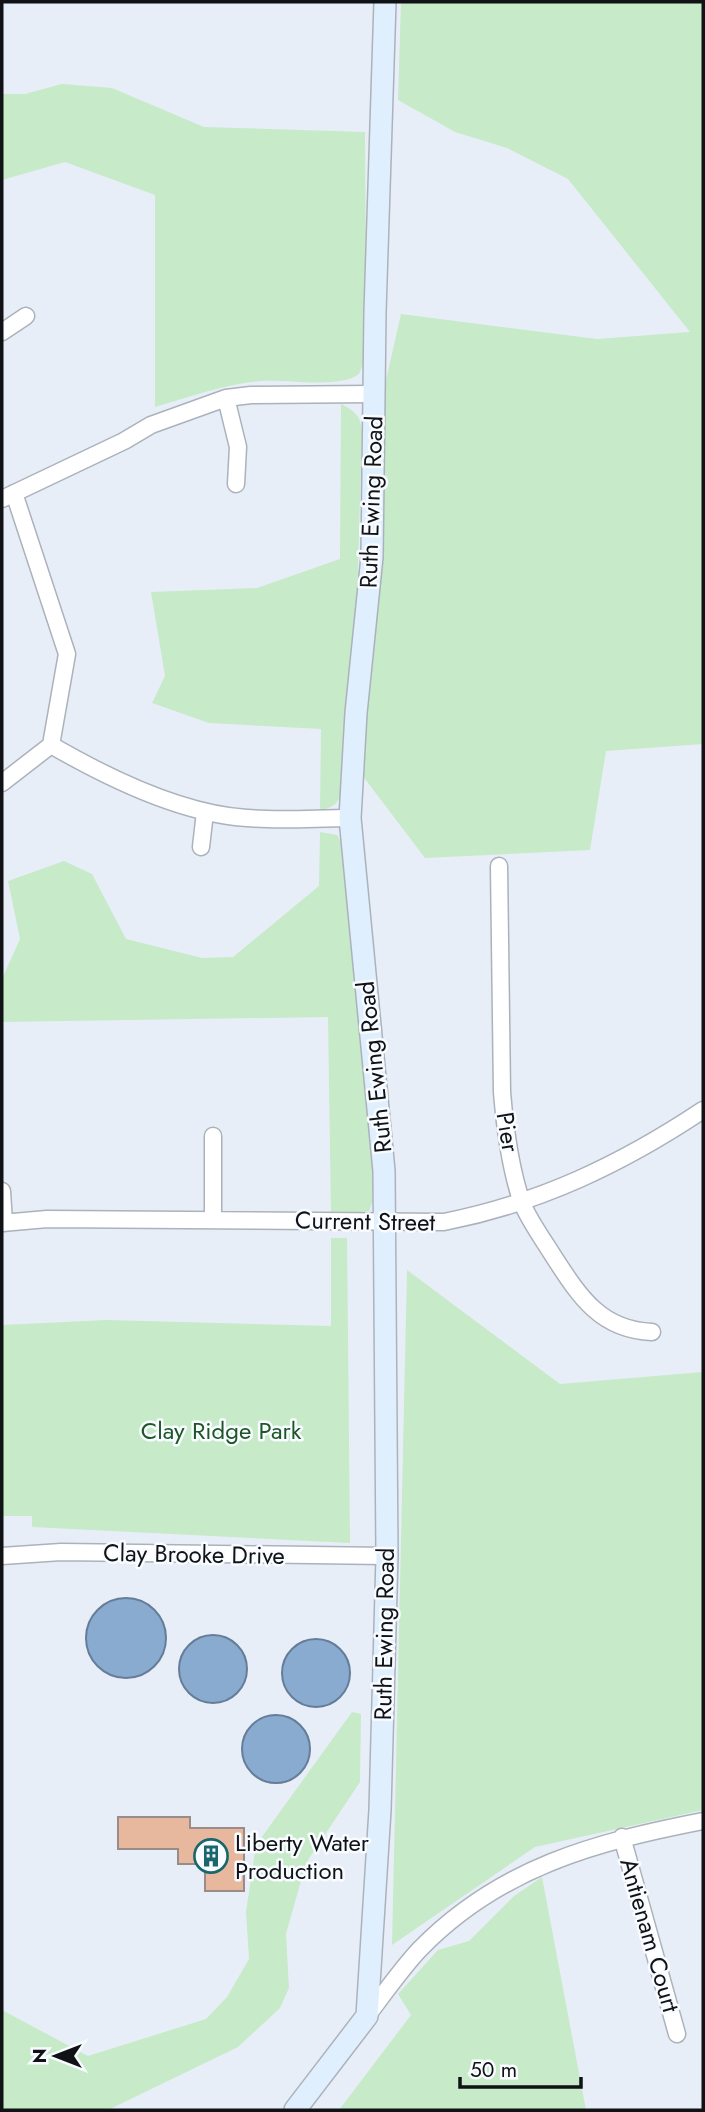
<svg xmlns="http://www.w3.org/2000/svg" width="705" height="2112" font-family="Jost,sans-serif">
<rect width="100%" height="100%" fill="#e8eef8"/>
<!-- green -->
<path fill="#c7eac9" d="M401 2H703V744L606 751 590 850 425 858 362 775 384 389 401 314 597 339 690 332 568 179 507 148 455 132 398 100Z
M62 84 112 88 204 127 365 132 366 284 363 364 359 374C339 389 288 379 262 381 225 384 190 397 155 407V195L65 162 2 180V94H25Z
M341 404C355 411 361 416 362 432L357 600 341 793C338 805 332 807 320 811L321 729 209 723 152 703 165 676 151 592 257 588 340 559Z
M320 832 337 835 342 844 377 1189 369 1211 331 1215 328 1017 2 1022V979L20 939 8 881 64 861 92 874 126 939 202 958 233 957 319 886Z
M331 1238H347L350 1543 32 1527V1516H2V1325L106 1320 331 1326Z
M407 1270 560 1384 703 1372V1810L535 1847 392 1945Z
M352 1712 361 1714 360 1782 306 1863 286 1934 289 1988 280 2008 238 2047 108 2110H2V2010L88 2056 206 2019 227 1997 249 1959 246 1912 256 1845Z
M542 1877 586 2110H339L411 2015 398 1994 438 1950 469 1941 514 1896Z"/>
<!-- water -->
<path fill="#89abd0" stroke="#657d98" stroke-width="2" d="M86 1638a40 40 0 1 1 80 0a40 40 0 1 1-80 0Z
M179 1669a34 34 0 1 1 68 0a34 34 0 1 1-68 0Z
M282 1673a34 34 0 1 1 68 0a34 34 0 1 1-68 0Z
M242 1749a34 34 0 1 1 68 0a34 34 0 1 1-68 0Z"/>
<!-- building -->
<path fill="#e8b89e" stroke="#978c87" stroke-width="2" d="M118 1817H190V1828H244V1891H205V1864H178V1849H118Z"/>
<g fill="none" stroke-linecap="round" stroke-linejoin="round">
<!-- street casing -->
<g stroke="#acb2bb" stroke-width="19">
<path id="street" d="M2 332 26 316
M226 398 238 447 236 484
M2 499 124 441 151 425 226 398 251 395 373 394
M51 745C108 778 181 814 247 818 281 821 316 818 350 818
M2 783 51 745 67 654 14 493
M201 847 205 812
M499 866 502 1092C505 1129 510 1168 522 1203 529 1220 542 1238 552 1254 578 1294 599 1330 652 1332
M2 1191 4 1223
M213 1219V1136
M2 1223 47 1219 444 1222C540 1203 622 1164 703 1110
M2 1556 61 1552 387 1556
M622 1837 677 2034
M367 2016C384 1994 401 1969 420 1949 500 1867 596 1842 703 1821"/>
</g>
<!-- secondary casing -->
<g stroke="#acb2bb" stroke-width="24">
<path id="secondary" d="M295 2110 367 2016 380 1810 387 1556 384 1171 350 818 356 713 372 557 375 312 385 2"/>
</g>
<!-- street -->
<use href="#street" stroke="#fff" stroke-width="16"/>
<!-- secondary -->
<use href="#secondary" stroke="#dfeffe" stroke-width="21"/>
</g>
<!-- icons -->
<defs>
<g id="building-ring" transform="scale(1.75)"><circle r="9.5" fill="#f8fbff" stroke="#19676d" stroke-width="1.5"/><path d="M-4-6H4V6H1V3H-1V6H-4ZM-2.5-4.3h1.7v1.8h-1.7ZM.8-4.3h1.7v1.8H.8ZM-2.5-1h1.7V.8h-1.7ZM.8-1h1.7V.8H.8Z" fill="#19676d"/></g>
</defs>
<g fill-rule="evenodd">
<use href="#building-ring" x="211" y="1856"/>
</g>
<g text-anchor="middle" dominant-baseline="central" stroke-width="5" stroke-linejoin="round" paint-order="stroke">
<!-- street labels -->
<g font-size="24" fill="#101215" stroke="#f8fbff">
<text transform="translate(371 502) rotate(-88)">Ruth Ewing Road</text>
<text transform="translate(374 1067) rotate(-96)">Ruth Ewing Road</text>
<text transform="translate(508 1132) rotate(81)">Pier</text>
<text transform="translate(365 1221) rotate(1)">Current Street</text>
<text transform="translate(194 1554) rotate(1)">Clay Brooke Drive</text>
<text transform="translate(384 1634) rotate(-89)">Ruth Ewing Road</text>
<text transform="translate(650 1935) rotate(74)">Antienam Court</text>
</g>
<!-- park labels -->
<g font-size="24" fill="#1e5628" stroke="#f8fbff">
<text x="221" y="1430">Clay Ridge Park</text>
</g>
<!-- poi labels -->
<g font-size="24" fill="#101215" stroke="#f8fbff" text-anchor="start">
<text x="235" y="1842">Liberty Water<tspan x="235" dy="28">Production</tspan></text>
</g>
</g>
<!-- border -->
<rect width="705" height="2112" fill="none" stroke="#101215" stroke-width="7"/>
<!-- north arrow -->
<g transform="translate(56 2056) rotate(270)" stroke="#f8fbff" stroke-width="5" paint-order="stroke">
<path d="M0-5L12 26L0 18L-12 26Z" fill="#101215"/>
<text y="-10" font-size="19" font-weight="bold" text-anchor="middle" fill="#101215">N</text>
</g>
<!-- scale -->
<path d="M460 2077v10h121v-10" fill="none" stroke="#101215" stroke-width="3.5"/>
<text x="470" y="2077" font-size="21" fill="#101215" stroke="#f8fbff" stroke-width="5" paint-order="stroke">50 m</text>
</svg>
